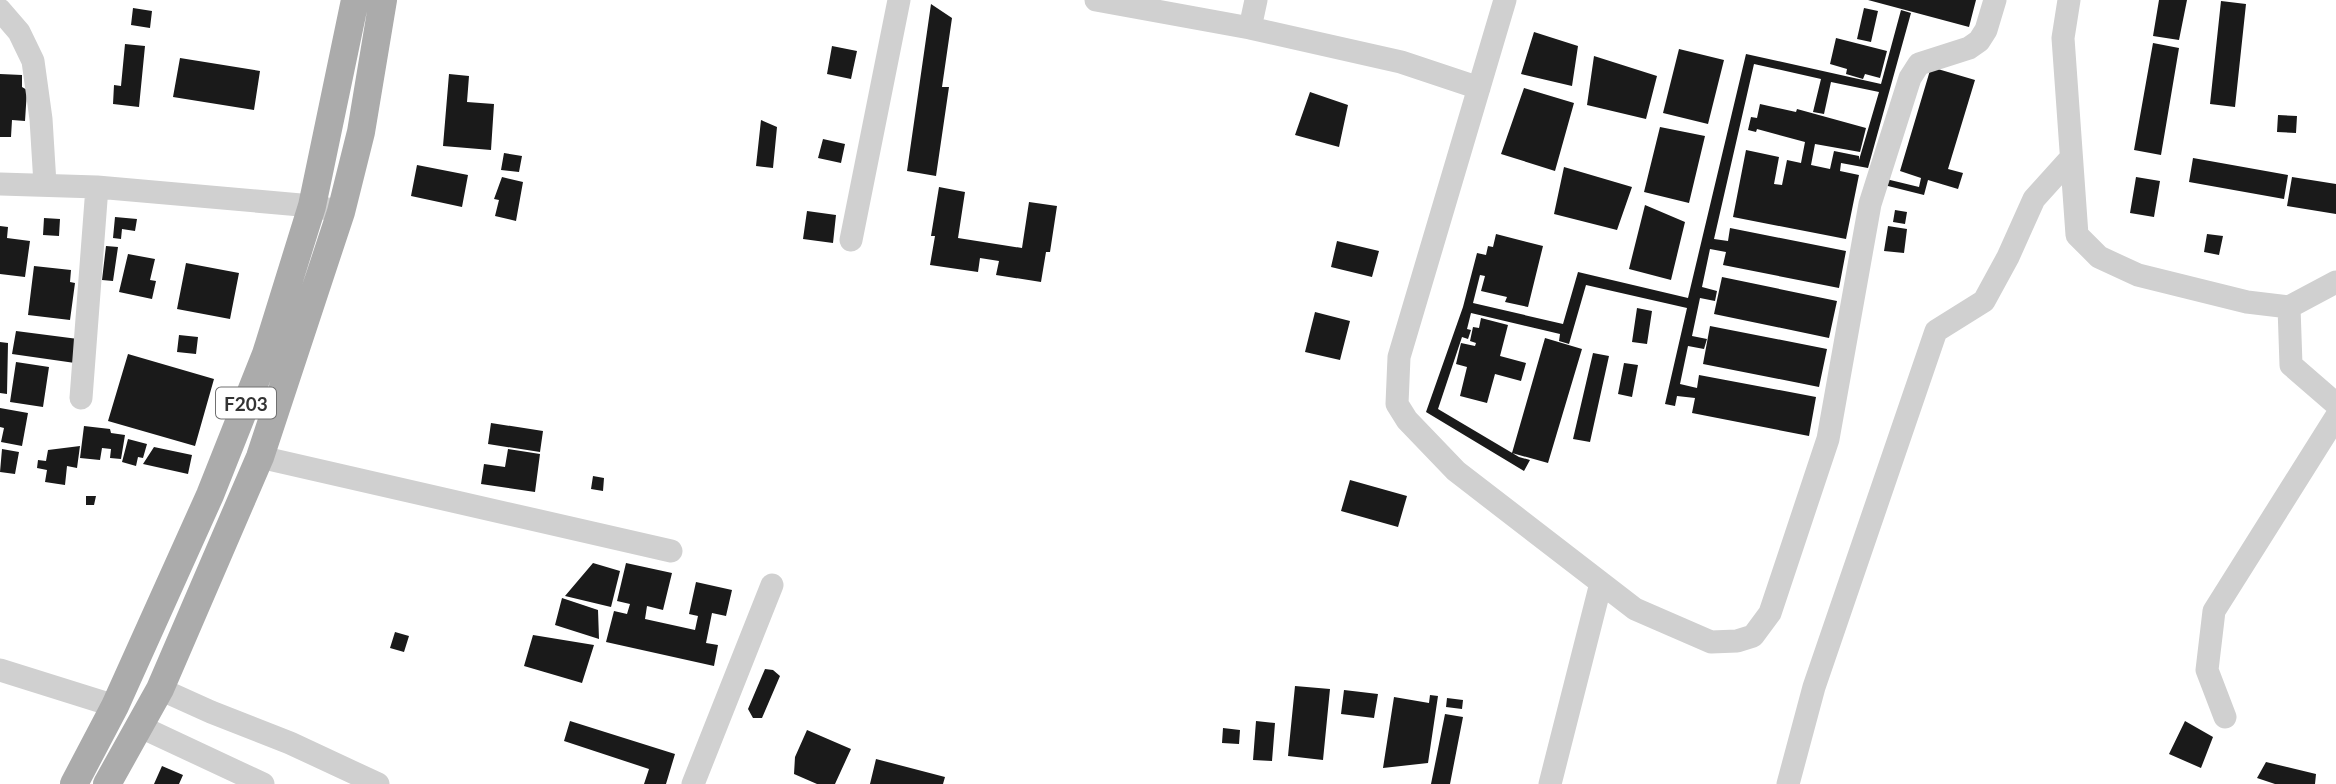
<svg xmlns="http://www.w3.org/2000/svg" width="2336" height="784" font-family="Lato,sans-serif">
<rect width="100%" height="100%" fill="#fff"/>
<!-- building -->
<path fill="#1a1a1a" d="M1868 0H1976L1969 27Z
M2159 0H2187L2179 40 2153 36Z
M2221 1 2246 4 2235 107 2210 104Z
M931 4 952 18 942 87H949L936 176 907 171Z
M133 8 152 11 150 28 131 25Z
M1864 8 1878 11 1871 42 1857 39Z
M1901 10 1911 13 1868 168 1841 163 1840 171 1859 175 1846 239 1733 217 1746 150 1779 157 1774 184 1782 185 1787 160 1801 163 1805 142 1757 129 1756 132 1748 130 1751 117 1757 118 1760 104 1796 112 1797 109 1866 128 1860 152 1815 144 1811 165 1830 169 1834 151 1859 156V160L1879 92 1831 82 1824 114 1813 112 1821 79 1754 64 1714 239 1728 241 1730 228 1846 251 1839 288 1723 265 1726 252 1710 249 1702 287 1717 291 1715 301 1700 298 1692 336 1707 339 1704 349 1688 346 1680 384 1697 388 1699 375 1816 397 1809 436 1692 413 1695 398 1677 396 1675 406 1665 404 1687 308 1586 285 1569 344 1559 341 1560 334 1471 313 1467 329 1471 330 1468 339 1462 337 1438 409 1519 457 1530 460 1524 471 1426 412 1463 307 1477 253 1486 255 1488 246 1493 247 1496 234 1543 246 1528 307 1505 302 1507 297 1481 291 1485 276 1480 275 1473 303 1563 324 1578 272 1688 298 1746 54 1881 84Z
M1534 32 1578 46 1572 86 1521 74Z
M1836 38 1887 51 1880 78 1865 74 1863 79 1846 74 1847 69 1830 64Z
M2153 43 2179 48 2161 155 2134 150Z
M125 44 145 46 139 107 113 104 114 85 121 86Z
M832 46 857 51 851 79 827 74Z
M1679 49 1724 60 1708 124 1663 113Z
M1594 56 1657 76 1646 119 1587 105Z
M180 58 260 71 254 110 173 97Z
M1931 67 1975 80 1948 169 1963 173 1958 189 1928 180 1924 195 1884 185 1886 179 1919 187 1921 178 1900 171Z
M0 74 22 75V87L27 90 25 121 12 120 11 137H0Z
M449 74 469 76 467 102 494 104 491 150 443 146Z
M1524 88 1574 103 1555 171 1501 154Z
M1310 92 1348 105 1339 147 1295 135Z
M2278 115 2297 116 2296 133 2277 132Z
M761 120 777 127 773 168 756 166Z
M1660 127 1705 136 1689 203 1644 192Z
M823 139 845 144 841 163 818 158Z
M504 153 522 156 519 172 501 170Z
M2193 158 2288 175 2284 199 2189 182Z
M417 165 468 175 462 207 411 196Z
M1564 167 1632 187 1617 230 1554 214Z
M502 177 523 182 516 221 495 216 499 200 494 199Z
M2136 177 2160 181 2154 217 2130 213Z
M2292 177 2336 184V214L2287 206Z
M939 187 965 192 958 238 1022 248 1029 202 1057 206 1050 252H1046L1041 282 996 275 999 261 980 258 978 272 930 265 935 236H931Z
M1645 205 1685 222 1671 280 1629 269Z
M1895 210 1907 212 1905 224 1893 222Z
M807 211 836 215 833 243 803 239Z
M115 217 137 219 135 231 122 229 121 239 113 238Z
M44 218 60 219 59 236 43 235Z
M0 226 8 227 7 238 30 241 25 277 0 274Z
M1888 226 1907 229 1904 253 1884 251Z
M2207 234 2223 236 2219 255 2204 252Z
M1337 241 1379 251 1372 277 1331 267Z
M106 246 118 247 113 281 102 280Z
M128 254 155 259 150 280 156 281 152 299 119 292Z
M186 263 239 273 230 319 177 309Z
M34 266 71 270 70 282 75 283 70 320 28 315Z
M1722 277 1837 301 1829 338 1714 314Z
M1637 308 1652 311 1647 344 1632 342Z
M1315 312 1350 321 1340 360 1305 352Z
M1481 318 1508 325 1500 356 1526 363 1521 381 1495 374 1487 403 1460 396 1467 367 1456 364 1461 343 1475 346 1476 343 1470 341 1473 327 1479 328Z
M1710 326 1827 349 1819 387 1703 364Z
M16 331 78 339 75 363 12 354Z
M179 335 198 337 196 354 177 352Z
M1545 338 1582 349 1548 463 1512 453Z
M0 342 8 343 7 394 0 393Z
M1593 353 1609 356 1590 442 1573 439Z
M128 354 214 379 195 446 108 421Z
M16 362 49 367 43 407 10 402Z
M1624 363 1638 365 1632 397 1618 394Z
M0 408 28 413 22 446 1 442 4 428 0 427Z
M491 423 543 431 540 452 488 444Z
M84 426 110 429 111 433 125 435 121 459 110 458 111 449 102 448 100 460 80 458Z
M128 439 147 444 143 458 138 457 136 466 122 462Z
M80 446 77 468 67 466 65 485 45 482 47 470 37 468 38 460 46 461 48 450Z
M154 447 192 455 188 474 143 464Z
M2 449 19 452 15 474 0 472Z
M508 449 540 454 535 492 481 484 484 464 505 467Z
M593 476 604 478 603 491 591 489Z
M1350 480 1407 496 1398 527 1341 511Z
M86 496H96L94 505H86Z
M593 563 620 571 611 607 565 596Z
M626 563 672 573 663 610 647 606 645 619 695 630 698 616 689 614 696 582 732 590 726 616 712 613 706 643 718 645 714 666 606 642 614 611 627 614 630 604 617 601Z
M562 598 598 610 599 639 555 625Z
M395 632 409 636 404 652 390 648Z
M533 635 594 645 582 683 524 666Z
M765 669 773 670 780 676 762 718H753L748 709Z
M1295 686 1330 689 1323 760 1288 756Z
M1344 690 1378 694 1374 718 1341 714Z
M1430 695 1438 696 1428 763 1383 768 1394 697 1429 703Z
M1447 698 1463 700 1462 709 1446 707Z
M1445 714 1463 717 1450 784H1431Z
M570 721 675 754 666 784H644L649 769 564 741Z
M1256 721 1275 723 1272 761 1253 760Z
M2185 721 2213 737 2201 768 2169 754Z
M1223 728 1240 730 1239 744 1222 743Z
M807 730 851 749 835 784H817L794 774 795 757Z
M876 759 945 777 943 784H870Z
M2266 762 2316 774 2315 784H2275L2257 778Z
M162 766 183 775 179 784H154Z"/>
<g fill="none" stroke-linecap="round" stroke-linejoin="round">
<!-- minor -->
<path stroke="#d0d0d0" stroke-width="23" d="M1096 0 1250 28 1401 62 1479 88
M1505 0 1399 357 1397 404 1407 420 1456 471 1635 609 1711 642 1737 641 1753 636 1770 613 1828 439 1870 204 1910 78 1919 64 1969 48 1979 41 1986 30 1995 0
M2069 0 2063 38 2077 235 2099 257 2138 275 2247 302 2289 307 2336 282
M0 10 19 32 33 61 41 119 45 184
M1250 28 1256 0
M0 184 97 187 312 206 328 209
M851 240 899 0
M2289 307 2291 365 2336 404
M81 398 97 187
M260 457 671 551
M0 670 115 706
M160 689 211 712 290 743 378 784
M2225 717 2207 670 2214 611 2336 417
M139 726 263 784
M693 784 772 585
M1550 784 1601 583
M1788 784 1814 687 1936 331 1984 301 2008 257 2034 199 2071 158"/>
<!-- major -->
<path stroke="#ababab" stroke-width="28" d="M74 784 115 706 210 495 266 354 312 206 355 0
M107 784 160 689 260 457 341 212 361 132 383 0"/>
</g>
<g text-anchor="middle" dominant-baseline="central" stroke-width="7" stroke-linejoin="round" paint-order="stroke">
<!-- shield labels -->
<rect fill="#fff" stroke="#707070" stroke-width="2" x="216" y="387.5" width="60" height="31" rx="5"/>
<g font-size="19" font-weight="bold" fill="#333">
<text x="246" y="403">F203</text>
</g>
</g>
</svg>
